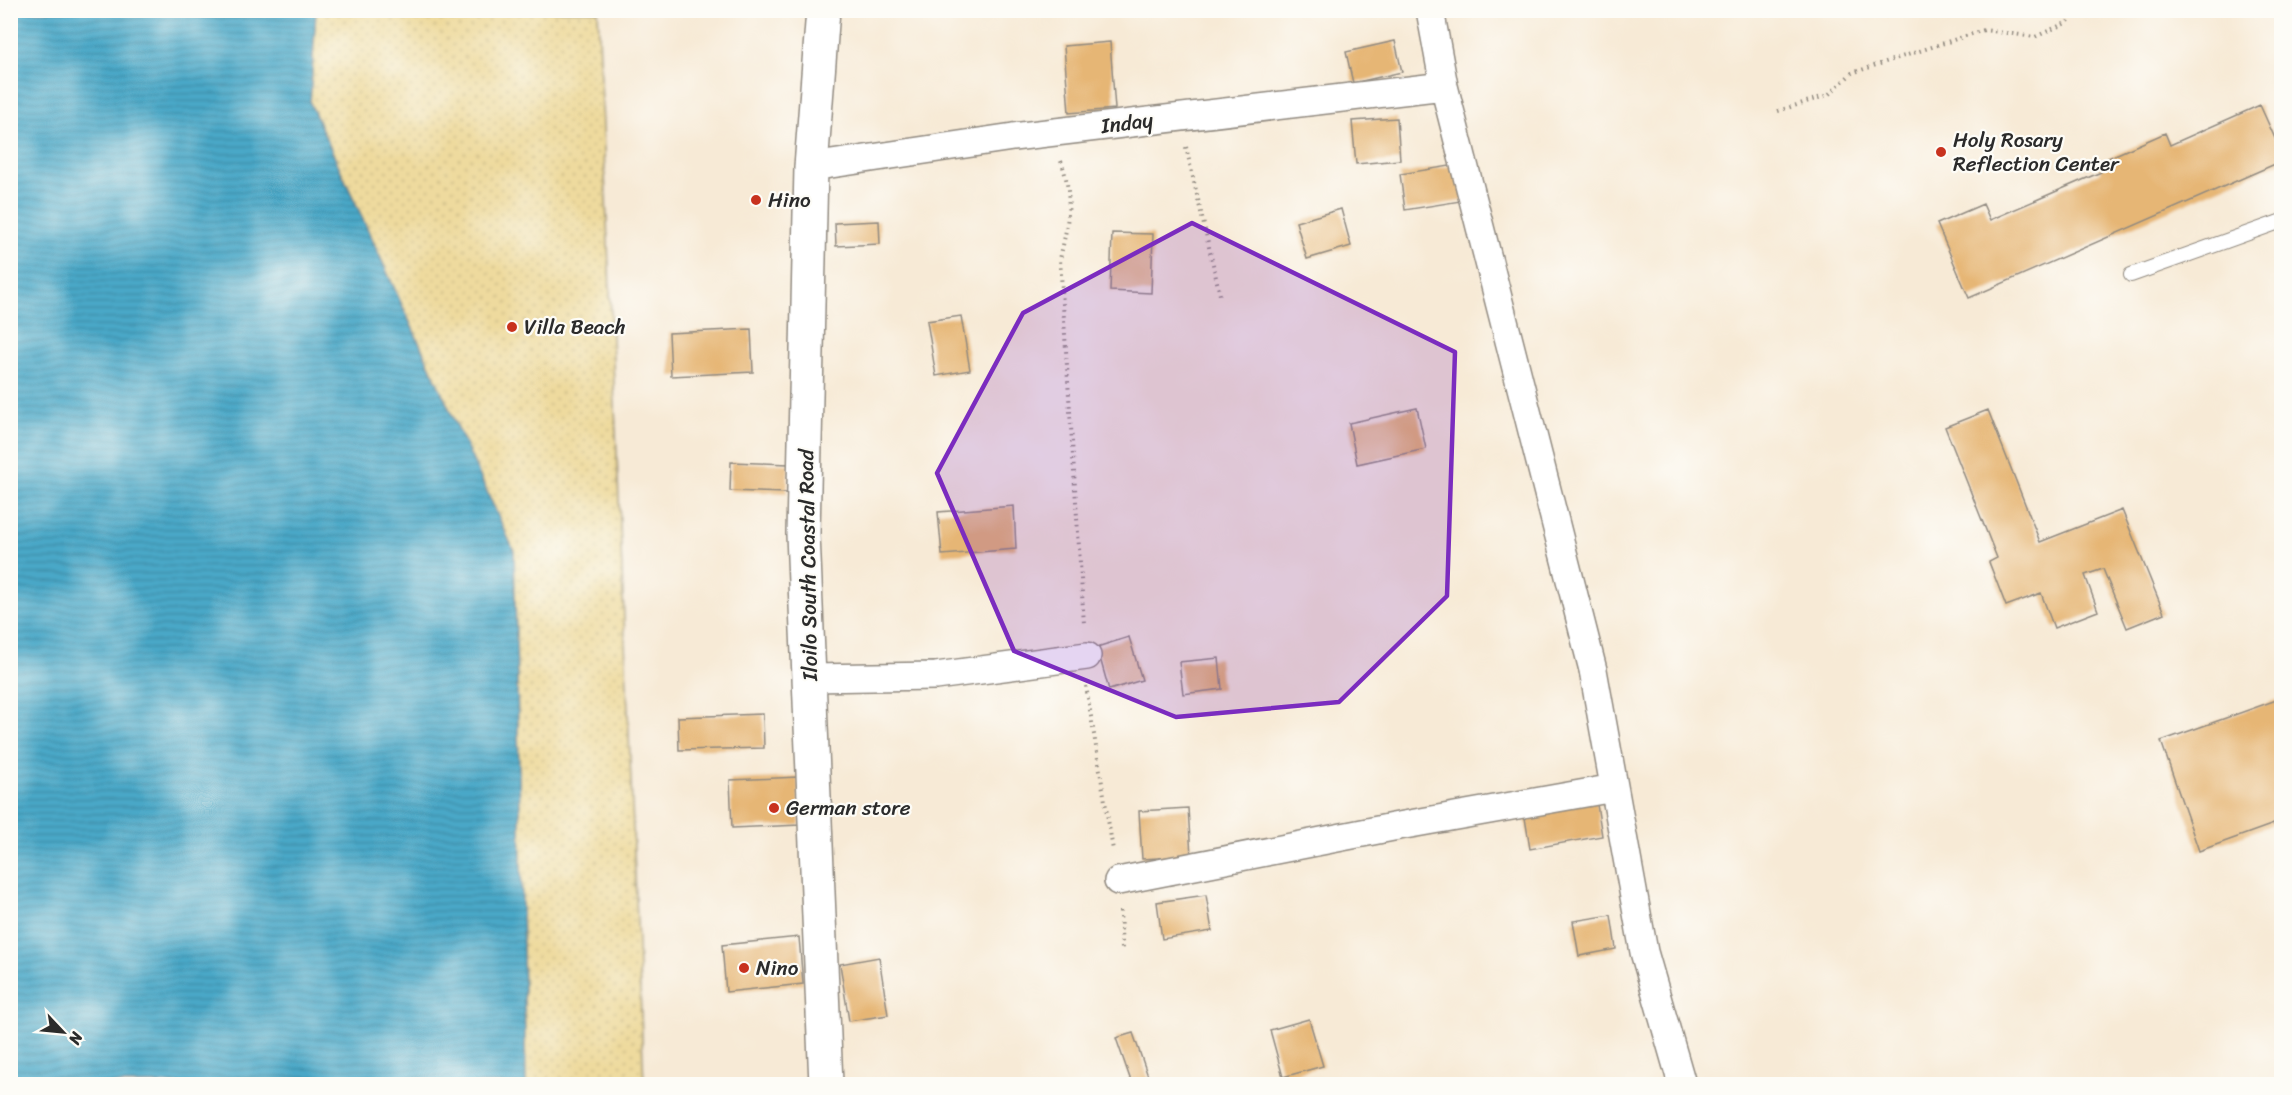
<svg xmlns="http://www.w3.org/2000/svg" width="2292" height="1095" font-family="Sriracha,sans-serif">
<defs>
<pattern id="sand-dots" width="8" height="8" patternUnits="userSpaceOnUse" patternTransform="scale(1.5)"><rect width="8" height="8" fill="#eeda9e"/><path d="M2 2h.1M6 6h.1" fill="none" stroke="#cb8" stroke-width="1.8" stroke-linecap="round"/></pattern>
<pattern id="water-rules" width="6" height="5" patternUnits="userSpaceOnUse" patternTransform="scale(1.5)"><rect width="6" height="5" fill="#49a8c8"/><path d="M0 2.5h6" fill="none" stroke="#3d89a3"/></pattern>
</defs>
<rect width="100%" height="100%" fill="#fdfcf7"/>
<filter id="ink" filterUnits="userSpaceOnUse"><feTurbulence type="fractalNoise" baseFrequency=".0167" numOctaves="2"/><feDisplacementMap in="SourceGraphic" scale="12" xChannelSelector="R" yChannelSelector="G"/><feConvolveMatrix kernelMatrix="1 2 1 2 8 2 1 2 1" color-interpolation-filters="sRGB"/></filter>
<filter id="wash" filterUnits="userSpaceOnUse"><feTurbulence type="fractalNoise" baseFrequency=".008" numOctaves="4" result="noise"/><feDisplacementMap in="SourceGraphic" scale="24" xChannelSelector="R" yChannelSelector="G"/><feGaussianBlur stdDeviation="1.35" result="paint"/><feColorMatrix in="noise" values="0 0 0 0 0 0 0 0 0 0 0 0 0 0 0 0 0 1.4 0 .05"/><feComposite in="paint" operator="in"/></filter>
<g filter="url(#wash)">
<rect width="100%" height="100%" fill="#f7ead6"/>
<!-- sand -->
<path fill="url(#sand-dots)" stroke="#8c8264" stroke-width="1.5" d="M316 11H598L644 1084H526L514 551 310 103Z"/>
<!-- water -->
<path fill="url(#water-rules)" stroke="#3a6a7a" stroke-width="1.5" d="M10 11H316L310 103 514 551 526 1084H11Z"/>
<g id="blocks">
<!-- building -->
<path fill="#e6b674" d="M878 10H922V14Z
M1395 41 1402 72 1353 83 1346 52Z
M1110 42 1115 109 1069 113 1064 46Z
M2260 105 2282 154V161L1969 298 1937 224 1983 204 1990 220 2101 172 2097 163 2165 133 2170 145Z
M1397 118 1400 160 1356 164 1352 121Z
M1462 164 1467 200 1405 210 1400 174Z
M1341 209 1351 246 1307 259 1296 222Z
M879 221 880 244 836 246 835 223Z
M1112 233 1153 234 1151 293 1110 291Z
M961 316 970 370 936 376 927 321Z
M751 329 753 372 671 376 669 333Z
M1417 408 1426 449 1357 464 1349 423Z
M1988 410 2040 542 2122 510 2164 613 2127 628 2103 569 2085 575 2098 611 2054 628 2041 593 2006 606 1989 562 1997 558 1945 427Z
M731 462 789 464 787 493 730 491Z
M1014 506 1016 549 942 555 938 512Z
M1129 637 1142 680 1109 690 1097 647Z
M1219 658 1222 689 1183 694 1179 662Z
M2282 698V821L2199 851 2161 741Z
M763 714 764 748 679 750 678 717Z
M798 777 800 825 732 828 730 780Z
M1595 792 1602 836 1530 849 1523 805Z
M1188 808 1191 856 1142 859 1139 811Z
M1206 895 1212 931 1162 939 1157 902Z
M1611 915 1616 949 1579 956 1573 921Z
M799 937 803 984 726 992 722 945Z
M879 957 888 1015 849 1021 840 964Z
M1309 1019 1323 1066 1283 1077 1270 1030Z
M1133 1033 1150 1082 1142 1084H1132L1116 1038Z"/>
</g>
</g>
<g filter="url(#ink)">
<use href="#blocks" fill-opacity="0" stroke="#918a80" stroke-width="1.5"/>
<g fill="none" stroke-linecap="round" stroke-linejoin="round">
<!-- lane casing -->
<g stroke="#918a80" stroke-width="16">
<path id="lane" d="M2131 275 2282 221"/>
</g>
<!-- street casing -->
<g stroke="#918a80" stroke-width="30">
<path id="street" d="M1430 10 1444 86 1593 670 1644 952 1682 1084
M811 167 1013 137 1444 86
M811 678 936 676 1087 656
M1118 881 1393 827 1614 788"/>
</g>
<!-- secondary casing -->
<g stroke="#918a80" stroke-width="36">
<path id="secondary" d="M823 10 811 167 803 534 826 1084"/>
</g>
<!-- path -->
<path stroke="#918a80" stroke-width="4" stroke-dasharray="1.5 4.5" stroke-linecap="butt" d="M1778 111 1828 95 1852 73 1984 30 2035 37 2068 22 2074 10
M1186 147 1220 295
M1061 161C1074 197 1068 223 1060 259L1084 624
M1086 686 1113 850
M1120 911 1122 949"/>
<!-- lane -->
<use href="#lane" stroke="#fff" stroke-width="14"/>
<!-- street -->
<use href="#street" stroke="#fff" stroke-width="27"/>
<!-- secondary -->
<use href="#secondary" stroke="#fff" stroke-width="33"/>
</g>
</g>
<!-- marked area -->
<path fill="#7b2cbf" fill-opacity="0.2" stroke="#7b2cbf" stroke-width="4.5" stroke-linejoin="round" d="M1192 223 1455 352 1447 596 1339 702 1176 717 1014 651 937 473 1023 313Z"/>
<!-- markers -->
<g fill="#c8321e" stroke="#fdfcf7" stroke-width="2">
<circle cx="1941" cy="152" r="6"/>
<circle cx="756" cy="200" r="6"/>
<circle cx="512" cy="327" r="6"/>
<circle cx="774" cy="808" r="6"/>
<circle cx="744" cy="968" r="6"/>
</g>
<g text-anchor="middle" dominant-baseline="central" stroke-width="4.5" stroke-linejoin="round" paint-order="stroke">
<!-- street labels -->
<g font-size="21" fill="#2b2b2b" stroke="#fdfcf7">
<text transform="translate(1127 123) rotate(-7)">Inday</text>
<text transform="translate(808 565) rotate(-91)">Iloilo South Coastal Road</text>
</g>
<!-- poi labels -->
<g font-size="21" fill="#2b2b2b" stroke="#fdfcf7" text-anchor="start">
<text x="1953" y="140">Holy Rosary<tspan x="1953" dy="24">Reflection Center</tspan></text>
<text x="768" y="200">Hino</text>
<text x="524" y="327">Villa Beach</text>
<text x="786" y="808">German store</text>
<text x="756" y="968">Nino</text>
</g>
</g>
<!-- margin -->
<rect width="2292" height="1095" fill="none" stroke="#fdfcf7" stroke-width="36"/>
<!-- north arrow -->
<g transform="translate(63 1032) rotate(116)" stroke="#fdfcf7" stroke-width="4.5" paint-order="stroke">
<path d="M0-4.5L10 22L0 15L-10 22Z" fill="#2b2b2b"/>
<text y="-9" font-size="16" font-weight="bold" text-anchor="middle" fill="#2b2b2b">N</text>
</g>
</svg>
